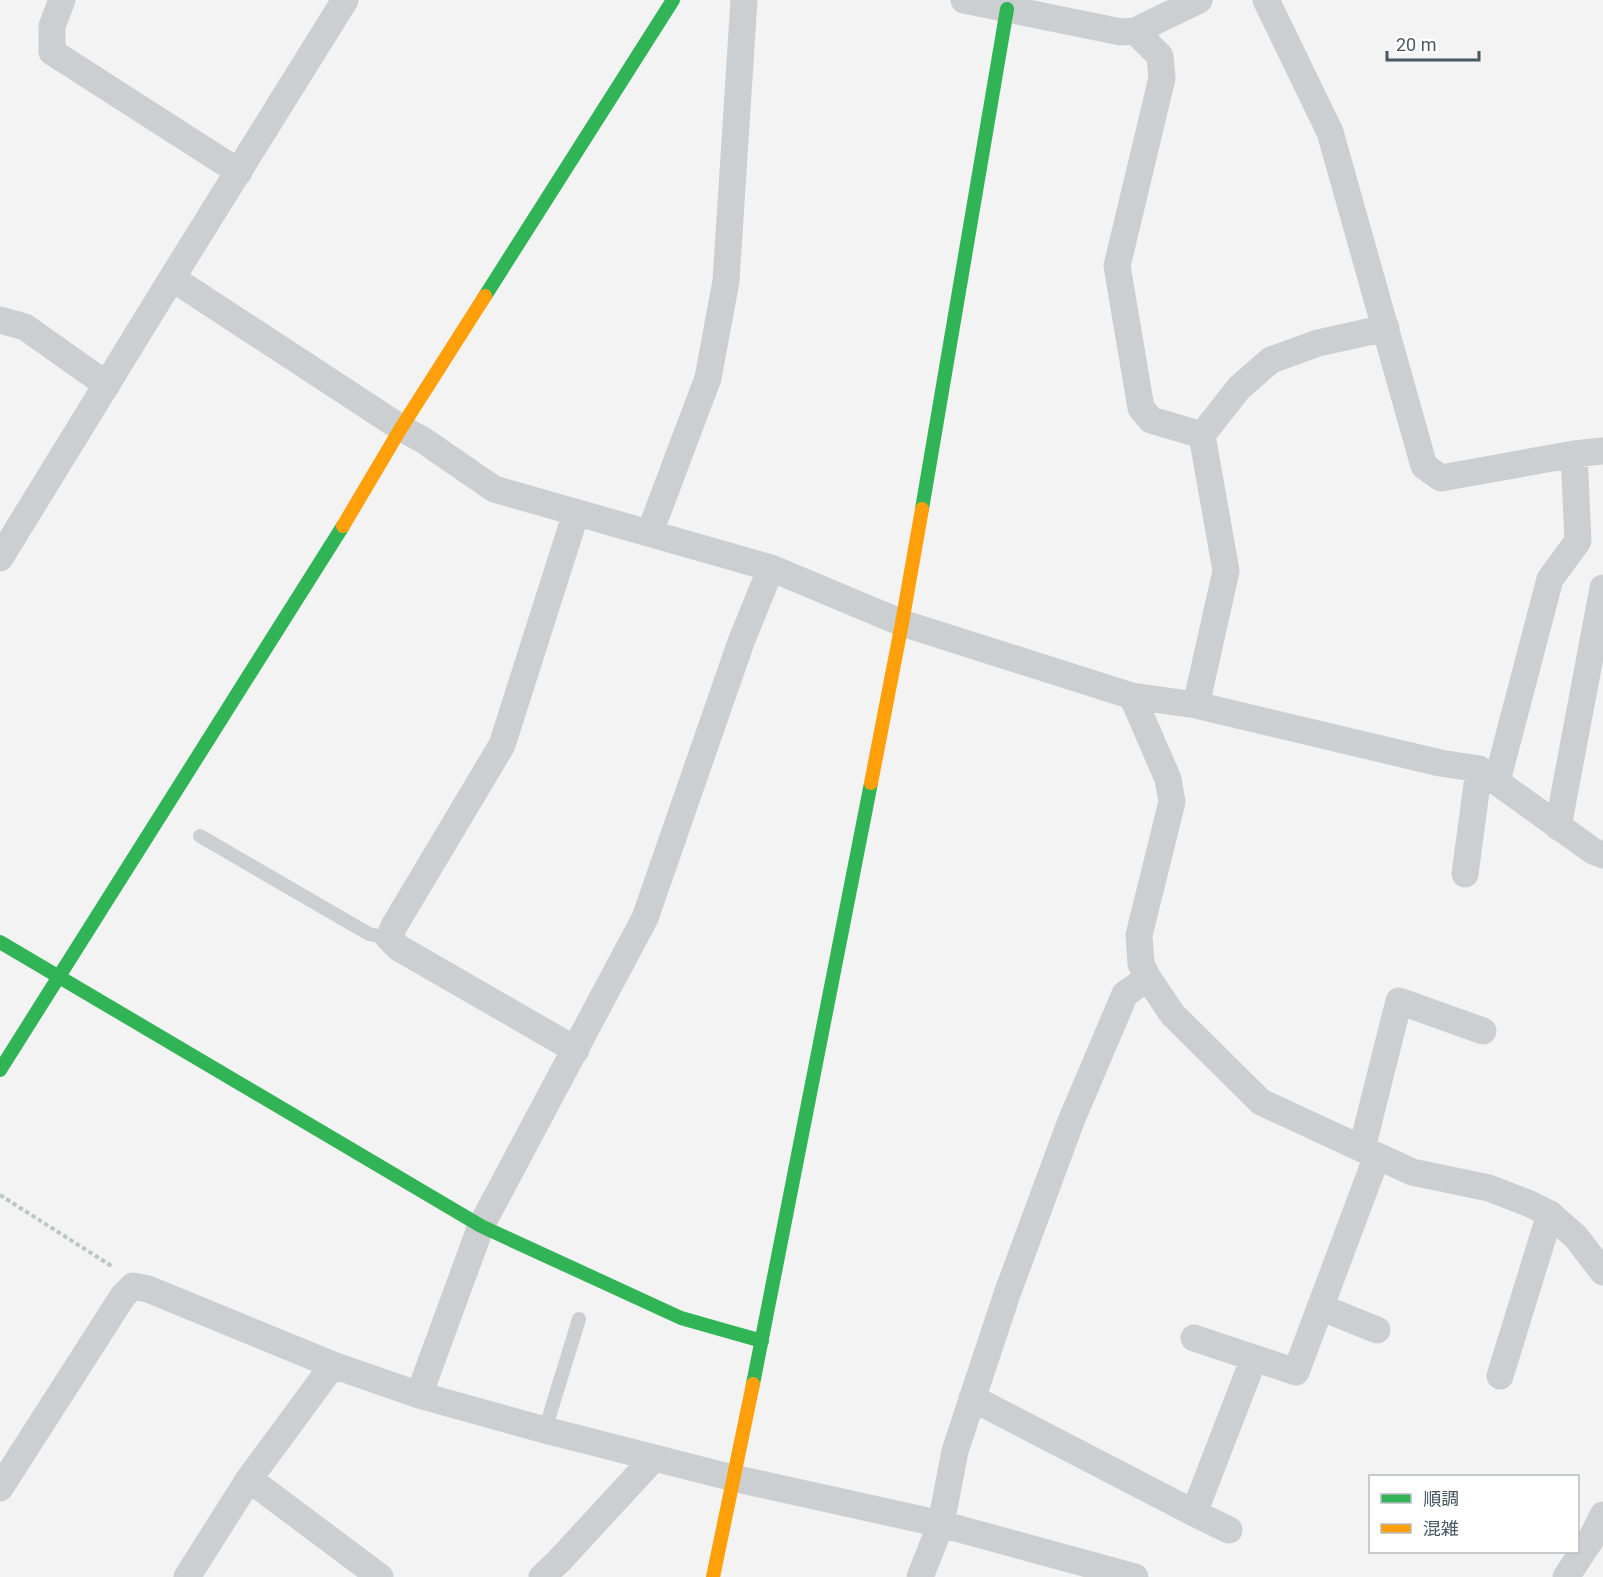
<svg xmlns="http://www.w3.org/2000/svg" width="1603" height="1577" font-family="Roboto,'Noto Sans JP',sans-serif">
<rect width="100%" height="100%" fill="#f3f3f3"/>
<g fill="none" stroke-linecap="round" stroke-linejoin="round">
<!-- path -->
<path stroke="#bac8c2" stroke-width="4" stroke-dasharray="4.5 3" stroke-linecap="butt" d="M0 1195 113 1267"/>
<!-- lane -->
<path stroke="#cccfd2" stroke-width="14" d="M200 836 369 934 389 938
M545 1430 579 1319"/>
<!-- street -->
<path stroke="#cccfd2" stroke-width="27" d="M62 0 52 26V52L239 172
M964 0 1121 32 1135 31 1199 0
M1266 0 1330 132 1424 466 1441 478 1574 454 1603 451
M1135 31 1160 56 1162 78 1117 266 1141 408 1151 420 1202 435 1226 571 1196 705
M172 278 345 0
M0 320 25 327 107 385
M1202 435 1239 388 1271 360 1318 343 1386 328
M576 513 502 745 394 926 389 938 399 948 576 1050
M650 532 708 378 726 281 744 0
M0 558 172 278 401 428 423 440 494 489 771 568 902 623 1132 696 1196 705 1440 763 1479 769 1593 851 1603 855
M1132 696 1168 779 1172 802 1139 935 1141 964 1148 978 1173 1015 1261 1102 1412 1172 1489 1188 1530 1204 1550 1214 1576 1237 1603 1272
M1497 781 1550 579 1578 541 1574 454
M1558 827 1603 588
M1465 874 1479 769
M1362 1148 1399 1001 1483 1031
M1320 1307 1377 1330
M1194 1338 1296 1372 1377 1156
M1500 1376 1550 1214
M419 1395 481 1226 645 918 741 642 771 568
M972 1398 1194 1513 1229 1530
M249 1479 380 1577
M0 1488 123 1296 133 1286 148 1289 333 1365 419 1395 545 1430 733 1478 941 1524 1135 1577
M1194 1513 1254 1358
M187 1577 249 1479 333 1365
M542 1577 559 1561 654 1458
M920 1577 941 1524 955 1451 1007 1294 1071 1121 1125 994 1148 978
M1566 1577 1590 1541 1603 1515"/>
<!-- fast -->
<path stroke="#30b455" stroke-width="14" d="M485 296 673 0
M922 509 1007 9
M0 942 481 1226 681 1318 762 1341
M0 1070 343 526
M753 1384 871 783"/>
<!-- slow -->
<path stroke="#ff9f0a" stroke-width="14" d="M343 526 401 428 485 296
M871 783 902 623 922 509
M713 1577 753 1384"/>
</g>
<!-- legend -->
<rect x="1369" y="1475" width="210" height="78" fill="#ffffff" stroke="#b6bcc0" stroke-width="1.5"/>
<rect x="1381" y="1494" width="30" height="9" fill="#30b455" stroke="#b6bcc0" stroke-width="1.5"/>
<text x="1423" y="1505" font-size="18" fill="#485862">順調</text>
<rect x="1381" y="1524" width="30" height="9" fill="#ff9f0a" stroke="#b6bcc0" stroke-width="1.5"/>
<text x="1423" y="1535" font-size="18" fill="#485862">混雑</text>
<!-- scale -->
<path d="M1387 51v9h92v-9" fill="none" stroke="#485862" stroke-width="3"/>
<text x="1396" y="51" font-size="18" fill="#485862" stroke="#ffffff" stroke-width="4.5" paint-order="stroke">20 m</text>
</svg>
